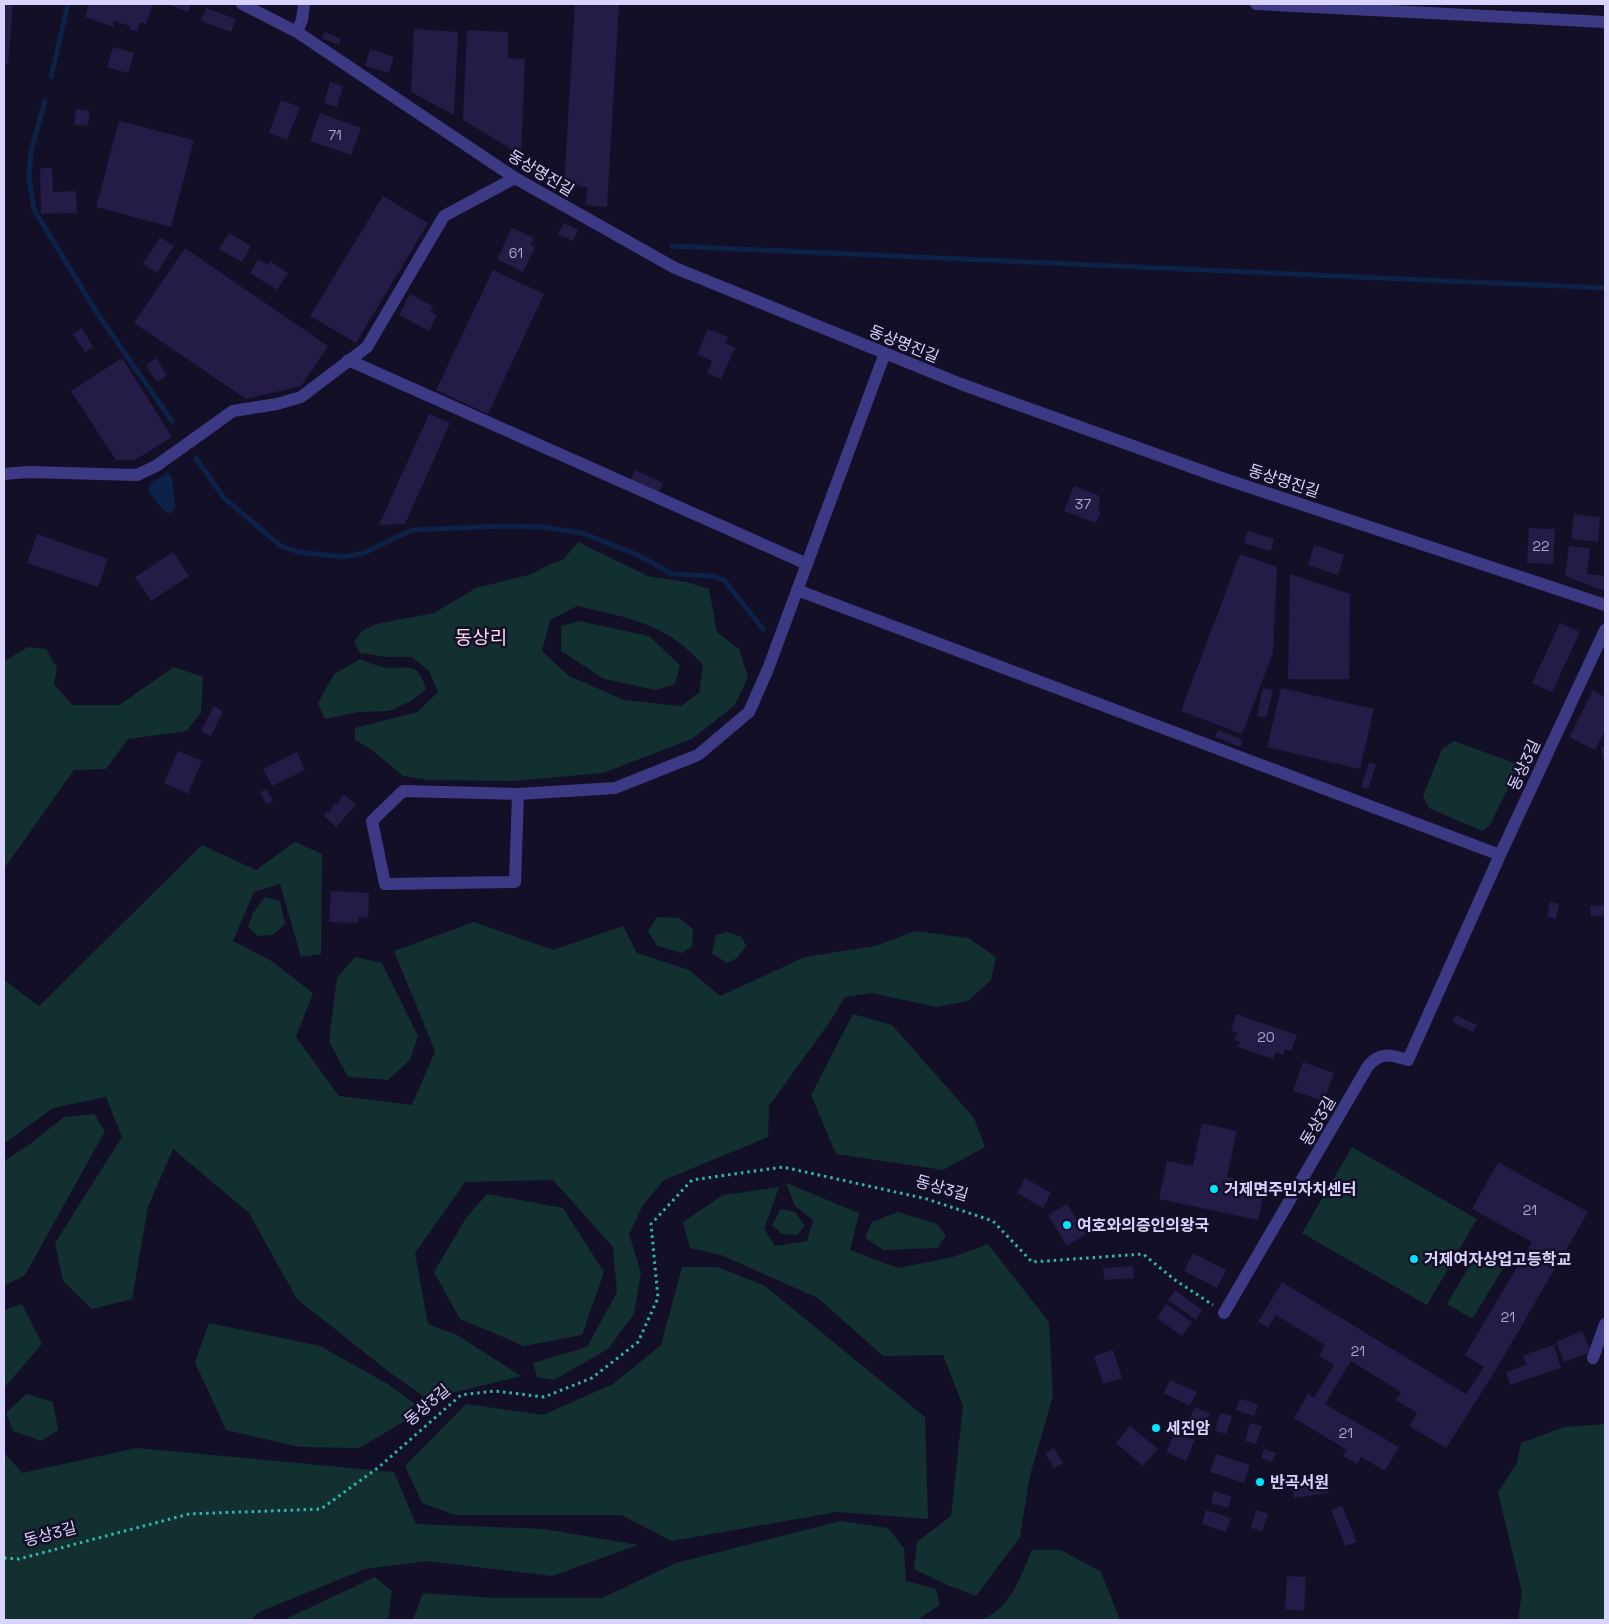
<svg xmlns="http://www.w3.org/2000/svg" width="1609" height="1624" font-family="'Space Grotesk','Noto Sans KR',sans-serif">
<rect width="100%" height="100%" fill="#130f26"/>
<!-- green -->
<path fill="#12302f" fill-rule="evenodd" d="M578 542 648 576 686 582 709 589 717 632 739 649 748 677 735 705 692 739 603 773 513 781 429 780 403 776 372 750 355 740V728L417 712 438 692 429 671 412 657H387L360 653 354 642 362 631 376 624 434 613 476 588 532 574 550 564 563 560ZM577 606C629 618 666 623 703 665L699 693 681 706 624 700 569 676 542 651 550 620Z
M579 621 649 636 680 665 675 684 656 690 604 679 561 651V626Z
M28 647 46 649 57 668 54 684 72 705H119L174 667 203 677 201 712 187 731 128 739 106 769 74 770 4 869V661Z
M360 659C367 661 375 666 383 667 406 671 417 658 426 689L411 701 389 711 358 712 325 719 318 703 334 674Z
M1454 741 1514 763 1517 770 1490 825 1482 831 1429 808 1423 796 1442 749Z
M295 842 322 854 321 954 301 957 280 884 254 892 233 941 270 960 313 993 296 1037 339 1096 412 1105 435 1051 394 951 474 922 553 950 623 926 637 953 689 970 720 996 805 957 875 946 915 931 968 938 996 957 991 980 968 1001 936 1007 872 993 845 997 829 1023 769 1106 768 1137 664 1180 643 1205 629 1234 641 1273 634 1314 608 1349 554 1380 537 1377 533 1363 587 1347 617 1292 613 1247 553 1180 465 1182 415 1253 428 1324 457 1335 521 1376 427 1399 389 1372 297 1299 249 1213 173 1149 148 1207 132 1299 92 1309 63 1281 55 1243 122 1137 106 1097 53 1108 4 1144V980L39 1006 202 845 256 870Z
M265 897 280 901 285 924 273 935 258 936 248 927 253 913Z
M657 917 679 918 693 929 692 947 682 953 657 946 648 931Z
M728 932 742 937 746 946 737 958 727 963 712 953 716 935Z
M355 957 382 963 418 1036 410 1060 388 1080 348 1077 329 1041 337 978Z
M853 1014 892 1025 974 1118 985 1147 943 1170 836 1154 811 1095Z
M94 1114 105 1131 25 1275 4 1286V1161L30 1144 64 1117Z
M1352 1147 1477 1219 1427 1305 1302 1233Z
M786 1183 859 1213 850 1250 898 1268 953 1257 988 1244 1049 1322 1053 1396 1030 1475 1020 1537 976 1596 947 1585 914 1569 917 1542 951 1516 963 1406 943 1355 883 1356 818 1298 721 1255 690 1248 683 1222 723 1195 779 1187 764 1229 775 1246 807 1241 813 1220 795 1206Z
M487 1194 563 1208 604 1272 582 1335 524 1346 460 1319 434 1272 466 1218Z
M781 1209 795 1212 805 1226 797 1235 782 1234 772 1225Z
M898 1212 937 1224 946 1235 938 1248 884 1250 865 1238 872 1222Z
M1478 1251 1504 1267 1472 1319 1447 1304Z
M682 1267H718L765 1286 925 1417 928 1519 837 1512 672 1541 621 1515H455L422 1503 405 1466 466 1404 543 1415 613 1384 661 1345Z
M22 1304 42 1344 4 1388V1310Z
M209 1323 320 1346 388 1384 415 1404 403 1422 359 1448 300 1447 226 1430 195 1362Z
M26 1394 53 1402 58 1430 41 1441 13 1431 6 1413Z
M1605 1424V1620H1518L1522 1593 1498 1492 1517 1463 1521 1443 1564 1427Z
M137 1448 394 1472 416 1524 544 1529 638 1545 552 1576 427 1561 365 1569 259 1612 251 1620H4V1452L22 1473Z
M841 1521 888 1528 904 1548 906 1581 936 1589 940 1605 917 1620H413L423 1593 495 1598H602L676 1563Z
M1032 1550H1061L1101 1572 1120 1620H979C1010 1611 1020 1577 1032 1550Z
M375 1577 392 1591 388 1620H283Z"/>
<!-- water -->
<path fill="#0c2248" d="M168 472 172 478 175 507 170 514 162 509 148 491 151 483Z"/>
<g fill="none" stroke-linecap="round" stroke-linejoin="round">
<!-- stream -->
<path stroke="#0c2248" stroke-width="5" d="M51 77 68 4
M45 101 31 151 29 178 34 210 99 316 172 421
M672 246 1605 288
M196 458 224 498 281 546 298 552 344 557 364 553 412 530 503 526 544 527 582 533 638 555 672 574 713 576 724 580 763 629"/>
</g>
<!-- building -->
<path fill="#241b47" d="M4 4H13L8 65 4 63Z
M89 4H149L153 5 146 24 140 22 137 32 129 29 130 26 114 21 113 27 85 17Z
M172 4H191L188 12 172 6Z
M575 4H619L607 207 586 205 587 187 564 185Z
M206 8 236 19 231 32 201 21Z
M414 29 458 32 454 115 411 92Z
M467 30 508 32V58L525 59 521 155 463 120Z
M325 32 341 39 339 45 322 38Z
M113 47 134 53 128 73 107 67Z
M370 49 394 57 389 73 365 66Z
M330 82 343 86 337 107 324 103Z
M281 100 300 107 287 140 269 133Z
M76 109 90 111 88 126 74 125Z
M320 113 361 128 351 155 310 141Z
M119 121 194 140 171 227 96 207Z
M40 168H52L53 192 76 191 77 213 41 214Z
M383 196 428 223 356 343 310 316Z
M564 223 578 230 573 241 558 234Z
M512 228 534 238 531 245 535 247 523 272 497 259Z
M229 233 251 246 242 262 219 249Z
M160 237 174 246 157 273 143 264Z
M185 248 328 346 301 386 246 399 134 323Z
M258 259 268 265 270 261 288 273 277 290 250 273Z
M493 270 544 294 488 414 436 390Z
M410 294 433 306 430 311 437 315 429 331 399 315Z
M82 328 93 347 85 352 73 334Z
M708 329 728 337 725 343 735 348 721 379 707 373 712 361 697 354Z
M122 358 172 437 135 460H116L71 391Z
M156 358 167 376 157 382 146 365Z
M429 414 450 423 405 524 379 525Z
M635 470 663 483 659 492 631 479Z
M1074 486 1100 496 1098 511 1101 512 1096 523 1064 511Z
M1574 514 1600 517 1598 542 1571 539Z
M1529 528 1555 529 1553 564 1527 563Z
M1248 531 1274 539 1271 551 1244 543Z
M37 534 108 559 98 587 27 563Z
M1314 545 1344 555 1338 575 1308 565Z
M1569 546 1590 548 1587 574 1605 576 1604 591 1565 576Z
M173 552 189 576 151 601 135 577Z
M1240 554 1277 567 1273 653 1242 734 1181 711Z
M1290 574 1350 594 1349 679H1288Z
M1560 623 1580 632 1552 692 1532 683Z
M1263 688 1273 690 1266 718 1257 716Z
M1281 688 1374 709 1360 769 1267 747Z
M1593 690 1605 697V730L1595 750 1569 737Z
M214 706 223 711 211 736 201 731Z
M1218 730 1243 740 1240 747 1215 737Z
M1605 746V761H1604L1601 747Z
M178 751 202 761 188 794 164 783Z
M297 752 305 770 272 786 263 769Z
M1369 762 1376 765 1368 789 1361 787Z
M267 789 273 801 266 804 260 792Z
M345 795 356 805 336 827 324 816Z
M331 891 369 893 368 918 358 917V923L329 922Z
M1550 902 1559 904 1556 919 1547 917Z
M1605 905V915L1591 917 1590 906Z
M1236 1014 1297 1035 1291 1051 1285 1049 1283 1055 1276 1052 1273 1059 1238 1047 1240 1042 1234 1040 1238 1033 1231 1031Z
M1456 1015 1477 1025 1473 1032 1452 1022Z
M1303 1062 1334 1073 1324 1101 1293 1091Z
M1202 1123 1237 1131 1227 1177 1266 1185 1258 1220 1159 1199 1167 1161 1193 1166Z
M1498 1162 1588 1212 1494 1373 1446 1448 1409 1426 1417 1413 1396 1400 1401 1392 1351 1361 1325 1404 1399 1447 1385 1471 1361 1457 1357 1464 1343 1456 1347 1450 1294 1418 1308 1394 1314 1398 1334 1365 1319 1356 1325 1345 1276 1315 1268 1328 1258 1322 1282 1282 1466 1394 1484 1367 1465 1355 1532 1242 1472 1209Z
M1025 1178 1051 1193 1043 1208 1017 1193Z
M1067 1204 1086 1234 1067 1246 1048 1215Z
M1193 1253 1226 1270 1217 1288 1184 1271Z
M1133 1266 1134 1278 1104 1280 1103 1268Z
M1175 1290 1202 1310 1196 1320 1168 1300Z
M1166 1304 1192 1322 1182 1336 1157 1318Z
M1582 1331 1591 1352 1564 1362 1556 1342Z
M1554 1345 1561 1368 1510 1385 1506 1372 1526 1365 1523 1355Z
M1113 1350 1122 1378 1103 1384 1094 1356Z
M1170 1380 1197 1392 1190 1406 1164 1393Z
M1240 1399 1258 1404 1254 1416 1236 1410Z
M1195 1407 1210 1414 1200 1437 1184 1430Z
M1220 1413 1232 1416 1226 1434 1215 1431Z
M1250 1423 1262 1426 1256 1444 1245 1441Z
M1130 1426 1158 1449 1143 1466 1116 1443Z
M1175 1432 1195 1440 1186 1461 1166 1452Z
M1054 1448 1063 1463 1054 1468 1045 1453Z
M1264 1449 1276 1453 1272 1462 1261 1458Z
M1216 1454 1250 1465 1244 1483 1210 1472Z
M1327 1477 1329 1493 1294 1498 1291 1482Z
M1214 1491 1232 1497 1228 1508 1211 1503Z
M1342 1506 1357 1542 1345 1546 1331 1510Z
M1206 1510 1231 1518 1226 1532 1202 1524Z
M1256 1510 1268 1514 1262 1531 1251 1528Z
M1287 1576 1306 1577 1304 1611 1285 1609Z"/>
<g fill="none" stroke-linecap="round" stroke-linejoin="round">
<!-- path -->
<path stroke="#2fb8b0" stroke-width="3" stroke-dasharray="2.5 4" stroke-linecap="butt" d="M4 1558 19 1559 189 1514 321 1509 379 1467 461 1395 495 1391 544 1397 592 1378 638 1342 658 1298 651 1224 692 1180 783 1167 927 1199 993 1221 1032 1262 1143 1254 1175 1280 1213 1305"/>
<!-- minor -->
<path stroke="#3d3a85" stroke-width="12" d="M242 4 297 32 515 178 675 268 961 384 1219 477 1605 605
M1256 4 1605 22
M297 32 302 20 304 4
M348 360 807 564
M4 474 28 472 137 475 156 466 233 411 277 404 301 397 367 347 444 216 515 178
M797 590 1500 855
M518 794 515 882 385 884 372 821 403 791 518 794 615 788 698 755 749 712 768 669 885 353
M1224 1313 1368 1066C1381 1051 1391 1055 1408 1060L1500 855 1605 630
M1593 1358 1605 1324"/>
</g>
<!-- markers -->
<g fill="#00e5ff" stroke="#130f26" stroke-width="2">
<circle cx="1214" cy="1189" r="5"/>
<circle cx="1067" cy="1225" r="5"/>
<circle cx="1414" cy="1259" r="5"/>
<circle cx="1156" cy="1428" r="5"/>
<circle cx="1260" cy="1482" r="5"/>
</g>
<g text-anchor="middle" dominant-baseline="central" stroke-width="5" stroke-linejoin="round" paint-order="stroke">
<!-- number labels -->
<g font-size="14" fill="#aca6d1">
<text x="335" y="135">71</text>
<text x="516" y="253">61</text>
<text x="1083" y="504">37</text>
<text x="1541" y="546">22</text>
<text x="1266" y="1037">20</text>
<text x="1530" y="1210">21</text>
<text x="1508" y="1317">21</text>
<text x="1358" y="1351">21</text>
<text x="1346" y="1433">21</text>
</g>
<!-- street labels -->
<g font-size="16" fill="#d9d4ff" stroke="#130f26">
<text transform="translate(541 173) rotate(31)">동상명진길</text>
<text transform="translate(904 344) rotate(22)">동상명진길</text>
<text transform="translate(1284 481) rotate(18)">동상명진길</text>
<text transform="translate(1524 765) rotate(-65)">동상3길</text>
<text transform="translate(1318 1121) rotate(-60)">동상3길</text>
<text transform="translate(942 1188) rotate(16)">동상3길</text>
<text transform="translate(427 1405) rotate(-40)">동상3길</text>
<text transform="translate(50 1534) rotate(-15)">동상3길</text>
</g>
<!-- poi labels -->
<g font-size="16" font-weight="bold" fill="#d9d4ff" stroke="#130f26" text-anchor="start">
<text x="1224" y="1189">거제면주민자치센터</text>
<text x="1077" y="1225">여호와의증인의왕국</text>
<text x="1424" y="1259">거제여자상업고등학교</text>
<text x="1166" y="1428">세진암</text>
<text x="1270" y="1482">반곡서원</text>
</g>
<!-- quarter labels -->
<g font-size="19" fill="#ffd6f0" stroke="#130f26">
<text x="481" y="637">동상리</text>
</g>
</g>
<!-- border -->
<rect width="1609" height="1624" fill="none" stroke="#d9d4ff" stroke-width="10"/>
</svg>
